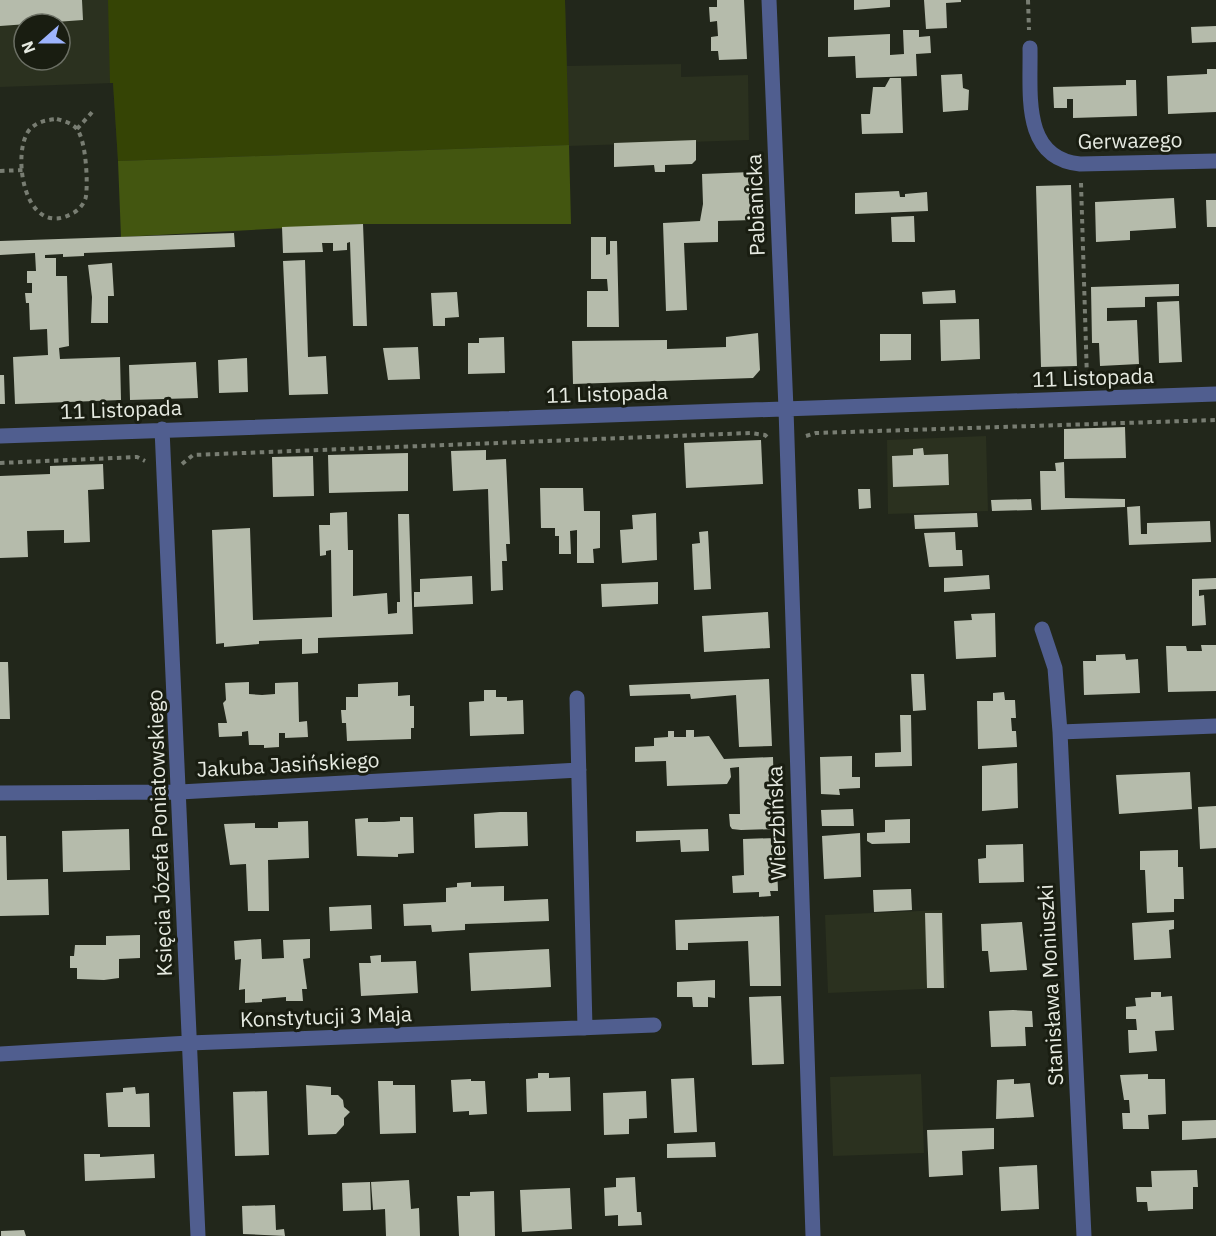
<svg xmlns="http://www.w3.org/2000/svg" width="1216" height="1236" viewBox="0 0 1216 1236" font-family="'IBM Plex Sans',sans-serif">
<style>
.built{fill:#2b311f;fill-rule:evenodd}
.green{fill:#354405}
.forest{fill:#435610}
.building{fill:#b5bbab}
.lines{fill:none;stroke-linecap:round;stroke-linejoin:round}
.path{stroke:#787d72;stroke-width:4;stroke-dasharray:4.5 4.5;stroke-linecap:butt}
.minor{stroke:#505e8f;stroke-width:15}
.labels{text-anchor:middle;stroke-width:6;stroke-linejoin:round;paint-order:stroke}
.street-label{font-size:21px;fill:#e6eae1;stroke:#191d11}
</style>
<rect width="100%" height="100%" fill="#22271b"/>
<path class="built" d="M0 0H565L567 66 681 64V77L748 75 749 140 118 161 113 83 0 87ZM24 24H60V60H24Z
M986 436 988 511 888 514 887 440Z
M943 910 947 988 828 993 825 915Z
M921 1074 924 1153 833 1156 830 1077Z"/>
<path class="green" d="M108 0H565L569 145 118 161 113 83H110Z"/>
<path class="forest" d="M569 145 571 224H363L121 237 118 161Z"/>
<path class="building" d="M0 0H82L83 20 0 26Z
M717 0H744L747 59 719 60 718 51H711V37L718 36 717 21 710 22 709 7H717Z
M854 0H890V7L854 10Z
M924 0H961V2L946 3 947 28 926 29Z
M1216 26V42L1192 43 1191 27Z
M903 30H919V37L930 36 931 53 916 54 917 76 856 78 855 56 828 57V37L890 34V55L904 54Z
M1207 69H1216V112L1168 114 1167 76 1207 74Z
M962 74 963 88 969 90 968 110 943 112 941 75Z
M890 78H901L903 133 862 134 861 114H870L873 87H885Z
M1126 80H1136L1137 116 1073 118V99H1067V108H1054L1053 87 1126 85Z
M696 140V160L692 164 665 165V172H655L654 165 614 167V143Z
M751 172 753 220 718 221V242L684 243 687 310 666 311 663 223 700 221 703 204 702 174Z
M1071 185 1077 366 1041 367 1036 186Z
M899 191 900 197H905V194L927 192 928 211 855 214V193Z
M1174 198 1176 228 1130 231V240L1096 242 1095 202Z
M1206 200H1216V227H1207Z
M914 216 915 242H892L891 217Z
M363 224 367 326H353L350 242 347 243V250L333 251V243H322L323 252 283 253 282 227Z
M234 233 235 247 84 253V256L63 257V254L45 255V258H56V276H67L69 346 59 348 60 359 120 357 121 400 15 404 13 357 48 355 47 329 30 330 29 303H26L25 293H32V283H27V271H36L35 253 0 255V241Z
M591 237H606V255L610 254V241H617L619 327H587V291H608L607 279H591Z
M305 260 308 357 326 356 328 394 289 395 283 261Z
M112 263 114 296H108V323H91L92 297 88 265Z
M1179 284V296L1145 297V307L1107 308V321L1137 320 1139 364 1100 366 1099 343H1092L1091 287Z
M955 290 956 303 923 304 922 292Z
M457 292 459 317 445 318V326H433L431 293Z
M1179 301 1182 362 1159 363 1157 302Z
M979 319 980 359 941 361 940 320Z
M758 333 760 370 753 378 573 384 572 341 667 340V349L726 347V337Z
M880 334H911V360L880 361Z
M504 337 505 373 468 374V343H479V338Z
M418 347 420 379 388 380 383 348Z
M247 358 248 392 219 393 218 360Z
M196 362 198 398 130 400 129 365Z
M0 375H4L5 404H0Z
M1125 427 1126 458 1064 459V429Z
M761 440 763 484 686 488 684 443Z
M923 448 924 455 948 454 949 485 893 487 892 456 913 455V449Z
M486 450V460L506 459 510 544H506L507 561H502L503 590 491 591 488 489 453 491 451 451Z
M408 453V491L329 493 328 455Z
M313 456 314 496 273 497 272 457Z
M1064 462 1065 498 1125 499V507L1041 510 1040 471H1056L1055 463Z
M103 464 104 489 88 490 90 542 64 543V530L27 531 28 557 0 558V476L50 474V466Z
M540 488H583L584 511H600V548L593 549 594 563H577V530L570 531 571 554H559V536H555V528H541Z
M858 489H870L871 508 859 509Z
M1031 499 1032 510 992 511 991 500Z
M1140 506 1141 534H1147V523L1210 521 1211 542 1129 545 1127 507Z
M347 512 348 550H353V596L387 593 388 614 397 613V602H400L398 514H409L413 634 318 638V653L302 654V639L259 641V644L224 647V643L216 644 212 530 250 528 253 620 332 617 331 550 326 551V555L320 556 319 525H330V513Z
M656 513 657 560 622 563 620 530 633 529 632 515Z
M977 513 978 527 915 529 914 515Z
M708 531 711 589 694 590 692 544 700 543 699 532Z
M955 532 956 550H962L963 566 929 567 924 533Z
M989 575 990 589 944 592V578Z
M472 576 473 604 414 607V592H420V579Z
M1216 578V589L1199 590V596L1204 595 1206 625 1192 626V579Z
M658 582V604L602 607 601 584Z
M768 612 770 648 704 652 702 616Z
M995 613 996 657 956 659 954 621 972 620 971 614Z
M1201 645H1216V691L1168 692 1166 646H1186L1187 651H1202Z
M1125 654 1126 660 1138 659 1140 693 1084 695 1083 661H1096V655Z
M0 662H8L10 719H0Z
M911 674H924L926 710 913 711Z
M769 679 772 746 739 747 736 695 691 699 690 694 630 696 629 685Z
M249 682V694L262 695 275 694V683L298 682 299 722 307 721 308 737 285 738V733H279V747L264 748V745H249L248 731 242 732V736L219 737 218 723H227L223 703 226 700 225 683Z
M398 682V696L410 695V706H414V728H411V739L347 741 346 723H342L341 710H346V697H358V684Z
M484 690H496V697H507V701L523 700 524 734 470 736 469 702 484 701Z
M1004 692 1005 700H1015L1016 718H1011L1012 731H1016L1017 747 978 749 977 701H993V693Z
M900 715H911L912 766 875 767V753L901 752Z
M686 730H694V737L709 736 724 759 773 757 775 829 741 830 732 829 730 826 729 814H740L739 767 730 768 731 777 727 784 667 786 666 761 635 762V747L654 746V738L668 737V731H674V737H686Z
M852 756V777H860V788L839 789 840 795 821 794 820 757Z
M1017 763 1018 808 982 811V766Z
M1190 772 1192 809 1119 814 1116 775Z
M1216 806V848L1200 849 1198 807Z
M853 809 854 826H822L821 810Z
M500 812H527L528 846 475 848 474 814Z
M400 817H413L414 853 398 854V857L357 856 355 819 368 818V822H384L400 821Z
M910 819V843L872 844 867 841V833L885 832V820Z
M308 821 309 858 268 860 269 911H248L246 864 230 865 224 824 255 823V828H278V822Z
M129 829 130 870 63 872 62 831Z
M708 829 709 851 681 852 680 840 636 842V831Z
M860 833 861 877 824 879 822 836Z
M0 836H6L7 880 48 879 49 915 0 916Z
M776 838 778 891H770L771 896 759 897V892L733 893 732 876 744 875 743 839Z
M1023 844 1024 882 979 883 978 859 986 858V845Z
M1178 850V867H1183L1184 899H1174V912L1147 913 1145 870H1140V851Z
M471 882V887L504 886V901L548 899 549 921 465 924V930L447 931 432 932 431 925 404 926 403 904 446 902V888L457 887V883Z
M911 889 912 910 874 912 873 890Z
M371 905 372 929 330 931 329 907Z
M925 913H942L944 988H927Z
M779 916 781 986H750L748 941 688 943V950H676L675 920Z
M1174 920V929L1169 930 1171 958 1134 960 1132 923Z
M1022 922 1027 970 990 972 988 951H982L981 924Z
M140 935V958L119 959V978L104 980 77 979V968H70V956H74L75 945H106V936Z
M261 939 262 959 284 958 283 940 310 939V958L303 959 307 989H302L303 1001H286V997L262 999V1002L245 1003V989L239 990 241 959 235 960 234 941Z
M549 949 551 987 471 991 469 953Z
M381 955V962L416 961 418 993 361 996 359 963H371L370 956Z
M715 980V998L708 997V1007H693L692 997H677V982Z
M1151 992H1161V997L1172 996 1174 1030 1155 1031 1157 1051 1129 1053 1128 1030H1137L1136 1019H1126V1007L1136 1006 1135 998 1151 997Z
M781 996 784 1064 752 1065 749 997Z
M1013 1010 1032 1011 1033 1027H1025L1026 1046 991 1047 989 1011Z
M538 1073H549V1078L570 1077 571 1111 527 1112 526 1079 538 1078Z
M1148 1074V1079H1165L1166 1114 1148 1115 1149 1129H1123L1122 1113H1130L1129 1100H1124L1120 1075Z
M694 1078 697 1132 674 1133 671 1079Z
M471 1079V1081H485L487 1114 469 1115V1111L453 1112 451 1080Z
M1014 1079V1084L1030 1083 1034 1117 996 1119 997 1080Z
M378 1081H393V1085H415L416 1133 380 1134Z
M306 1085 331 1087V1095H338L343 1100 344 1107 350 1112 344 1118V1125L336 1134 308 1135Z
M135 1087 136 1094 149 1093 150 1127H108L106 1093 123 1092V1088Z
M267 1091 269 1155 235 1156 233 1092Z
M646 1091 647 1118 629 1119V1134L604 1135 603 1093Z
M1216 1120V1138L1182 1140V1121Z
M994 1128V1149L962 1151 963 1175 929 1177 927 1130Z
M715 1142 716 1157 667 1158V1144Z
M84 1154H100V1157L154 1154 155 1178 85 1181Z
M1037 1165 1039 1209 1001 1211 999 1167Z
M1197 1170 1198 1187H1193V1209L1148 1211 1147 1202H1137L1136 1187H1152L1151 1171Z
M635 1177 637 1212H641L642 1225 618 1226V1215L605 1216 604 1188 616 1187V1178Z
M409 1180 411 1209 419 1208 420 1236H386L385 1209 373 1210 371 1182Z
M370 1182 371 1210 343 1211 342 1183Z
M570 1188 572 1229 522 1232 520 1190Z
M494 1191 495 1236H459L457 1196H470V1192Z
M275 1205 276 1230 284 1229 285 1236 243 1234 242 1206Z
M24 1230 26 1236H1V1231Z"/>
<g class="lines">
<path class="path" d="M1028 0 1029 30
M57 119C64 121 72 123 77 129 86 141 88 181 86 196 85 203 79 210 73 213 23 242 10 148 31 128 39 121 47 120 57 119Z
M77 129 94 110
M0 171 23 170
M1081 183 1087 379
M806 436 816 433 1216 420
M0 463 137 457 145 461
M182 464 193 455 750 433 765 435 769 439"/>
<path class="minor" d="M769 0 786 409 813 1236
M1030 48C1031 93 1021 158 1080 164L1216 161
M162 429 198 1236
M0 436 1216 394
M1042 629 1055 668 1060 732
M577 698 585 1028
M0 793 180 792 579 770
M0 1054 189 1043 654 1025
M1084 1236 1060 732 1216 726"/>
</g>
<g class="labels">
<g class="street-label">
<text transform="translate(1130 141) rotate(-1)" y="7">Gerwazego</text>
<text transform="translate(756 205) rotate(-92)" y="7">Pabianicka</text>
<text transform="translate(1093 378) rotate(-2)" y="7">11 Listopada</text>
<text transform="translate(607 394) rotate(-2)" y="7">11 Listopada</text>
<text transform="translate(121 410) rotate(-2)" y="7">11 Listopada</text>
<text transform="translate(288 765) rotate(-3)" y="7">Jakuba Jasińskiego</text>
<text transform="translate(777 823) rotate(-92)" y="7">Wierzbińska</text>
<text transform="translate(160 833) rotate(-92)" y="7">Księcia Józefa Poniatowskiego</text>
<text transform="translate(1051 985) rotate(-93)" y="7">Stanisława Moniuszki</text>
<text transform="translate(326 1017) rotate(-2)" y="7">Konstytucji 3 Maja</text>
</g>
</g>
<g transform="translate(42 42) rotate(249)"><circle r="28" fill="#191d11" stroke="#6b6f64" stroke-width="1.5"/>
<path d="M0-4.5L10 22L0 15L-10 22Z" fill="#9db4fd"/>
<text y="-9" font-size="16" font-weight="bold" text-anchor="middle" fill="#e6eae1">N</text>
</g>
</svg>
